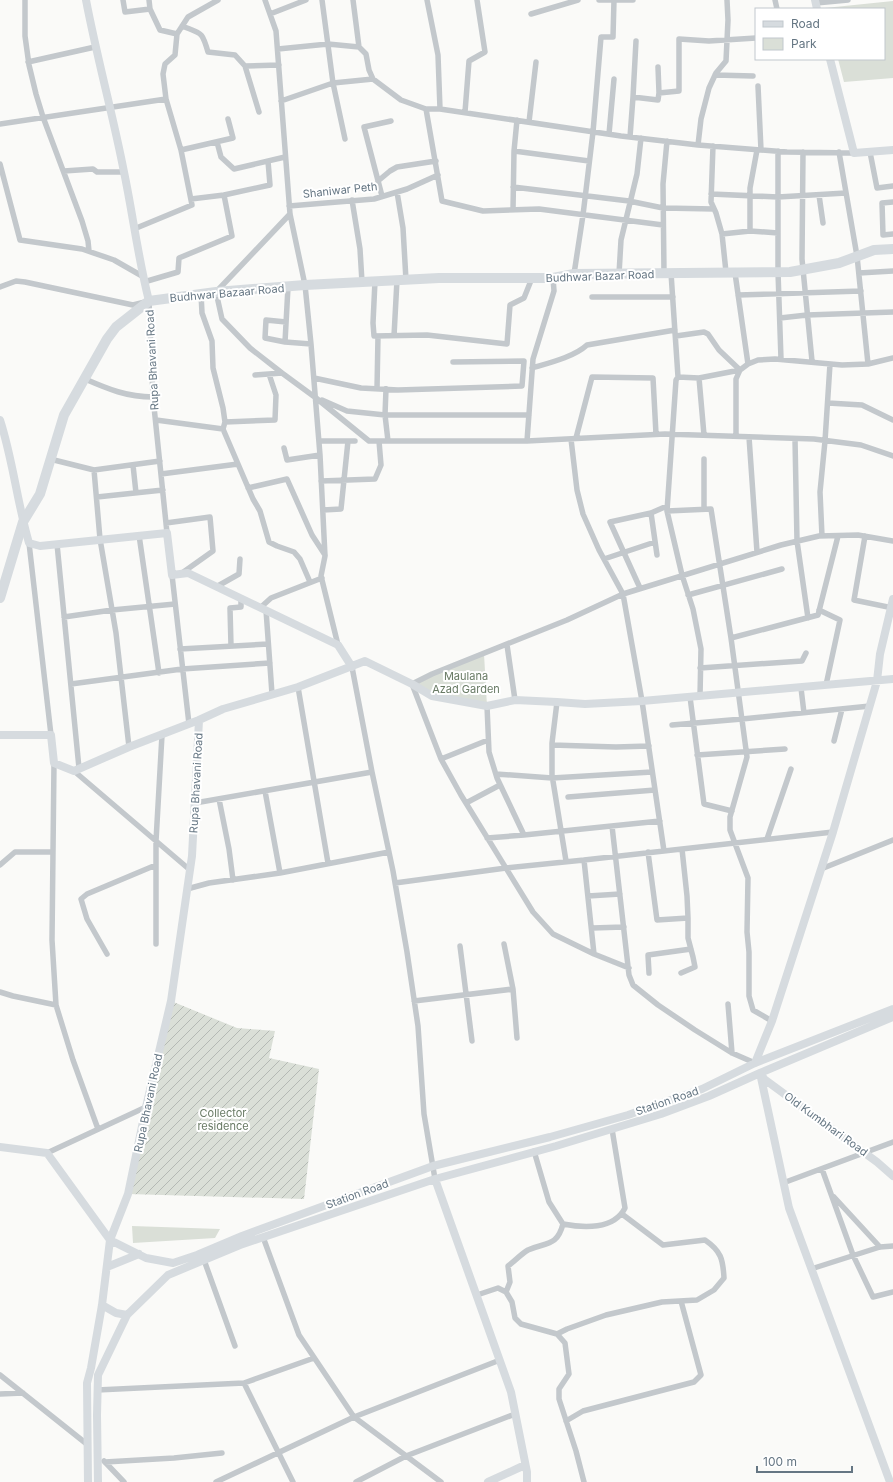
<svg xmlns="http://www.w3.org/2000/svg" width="893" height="1482" viewBox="0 0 893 1482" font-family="Inter,sans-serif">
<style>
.park{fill:#dadfd7}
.garden{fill:url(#garden-furrows)}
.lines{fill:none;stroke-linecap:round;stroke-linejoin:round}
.street{stroke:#c3c8cc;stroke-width:5.5}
.secondary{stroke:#d6dbdf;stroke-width:8}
.highway{stroke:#d6dbdf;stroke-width:10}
.labels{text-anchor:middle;stroke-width:4;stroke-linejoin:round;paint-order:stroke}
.street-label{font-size:11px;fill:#657683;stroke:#fff}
.park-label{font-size:11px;fill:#687a64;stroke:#fff}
</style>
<defs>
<pattern id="garden-furrows" width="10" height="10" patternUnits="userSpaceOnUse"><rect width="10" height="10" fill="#dadfd7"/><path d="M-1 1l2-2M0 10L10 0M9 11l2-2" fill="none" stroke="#b4b9b4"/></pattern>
</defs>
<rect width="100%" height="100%" fill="#fafaf8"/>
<path class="park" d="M893 1V78L844 82 838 59H884V9H826L825 8Z
M484 654 487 706 432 696 412 684Z
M132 1226 220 1229 215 1238 133 1243Z"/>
<path class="garden" d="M171 1001 237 1028 275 1031 269 1058 319 1069 304 1199 128 1194Z"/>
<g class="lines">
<path class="street" d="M25 0V36L29 65 36 94 43 117 82 221 88 241 89 251
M123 0 125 12 150 9
M149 0 150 9 160 30 177 34
M218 0 188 17 177 34 175 55 165 64 163 74 166 99 181 150 233 138 228 119
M265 0 276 31 290 214 305 285 311 344 320 455 325 556 321 576 338 645
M322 0 333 83 345 139
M353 0 359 47 366 54 369 70 373 79 401 100 426 109H440
M427 0 438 55 440 109 621 136 698 145 787 152 854 153
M599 0H633
M775 0 777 9
M816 3 848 0
M270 14 306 0
M531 14 578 0
M182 26C202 34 202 31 208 52L235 55 245 66 279 65
M636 41 633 97 658 100 659 93
M278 49 328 44 359 47
M28 62 95 47
M245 66 259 112
M658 67 659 93 679 91V39L709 41 756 38
M715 75 753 76
M758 86 761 150
M281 101 333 83 373 79
M426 109 442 201 483 211 539 209 663 225
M465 112 469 61 485 52 477 0
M529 122 536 62
M0 124 166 99
M609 134 614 79
M630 137 633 97
M217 142 221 157 234 169 285 157
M698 145 701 119 709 88 716 73 726 61 728 20 727 0
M713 146 711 202 716 213 722 234 726 272
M514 151 517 120
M778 151V272L781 359
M803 152 802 259 812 361
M839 152 857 256 868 364
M870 152 877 188 893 186
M0 164 20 240 82 249 114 260 142 276
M64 171 93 169 97 172H124
M378 181 390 171 397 167 436 161
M513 187 629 201 663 208 714 209
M397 192 403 228 406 280
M711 194 778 197 846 193
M819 195 823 223
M382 196 364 127 391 121
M191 199 224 195
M352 200 360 249 362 282
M893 202 882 203 883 235 893 234
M289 206 374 199 407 189 438 175
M513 210 514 151 589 161
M290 214 216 292 222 319 250 348 282 373 316 398 369 441H527L665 434 814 439 861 445 893 456
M134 229 192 205 181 150
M750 231V188L757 150
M722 234 750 231 778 233
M664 273 663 184 667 141
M671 273 678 377 676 380 667 511 711 509 731 638 747 757 730 817V830L748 878 747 932 749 952V996L753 1010 772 1021
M735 273 748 364
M859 273 893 271
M574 274 583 215 593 132 601 37H613L614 0
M619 274 621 240 637 174 641 138
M375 281 373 323 374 336 427 335 507 344 510 305 524 298 532 278
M144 282 178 272 179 258 232 236 224 195 270 185 268 161
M0 287 16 281 25 282 133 305 149 301 153 397 167 533
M201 294 202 313 212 341 213 368 223 408 225 422 223 429 253 499 260 511 269 542 277 546 294 552 300 559 310 582
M738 295 861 291
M592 297H673
M780 318 807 315 893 312
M286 322 266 320 265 338 285 342 288 287
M394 336 397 280
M676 336 704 332 708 334 719 350 740 370 699 378
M285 342 311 344
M532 368C549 363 574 357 587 345L675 330
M255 375 282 373
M678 377 699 378 704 435
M314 378 361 388 398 390 522 386 524 361 453 362
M85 379C108 389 127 397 153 397
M377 389 378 336
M386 389 385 415 388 441
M322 400 347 411 385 415H529
M828 403 862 405 893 420
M156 420 223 429
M225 422 275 420 276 395 269 374
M736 436V379L740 370 748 364 758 360 775 359 842 365 868 364 893 358
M749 437 757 552
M576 438 592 377 653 378 656 434
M571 439 577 490 583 514 599 550 623 594 642 701 664 851
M795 439 797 541 808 618
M319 441H355
M527 441 533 359 554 291 553 278
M284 448 287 460 320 455
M50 459 94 470 160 461
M704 459V509
M133 465 136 493
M94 470 100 539 116 633 129 747
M161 474 238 464
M321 481 375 479 381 465 379 441
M248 488 287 479 312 535 325 555
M97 497 163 490
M323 510 341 509 348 441
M667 511 682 575 693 609 701 649 700 696
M651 513 657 555
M166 523 210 517 213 551 182 573
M139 535 159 673
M822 536 820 492 825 441 830 364
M865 536 854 600 893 608
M29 543 51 735
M57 544 79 768
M604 559 655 542
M172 575 189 724
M216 587 239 574 240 559
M640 588 610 522 651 513 667 506
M688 595 782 569
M260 608 271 598 322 578
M266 610 272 694
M819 610 840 620 826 685
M64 617 112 610 175 604
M731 638 818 615 838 536
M507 645 515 700
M231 646 230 608 241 607V598
M180 649 268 644
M352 667 372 772 393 871 407 952 418 1026 424 1114 435 1179
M700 668 802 661 806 653
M71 684 182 669 270 663
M298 687 328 863
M801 688 804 713
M690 697 704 804 732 811
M557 702 552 743V775L566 861
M487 706 489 752 497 778 524 835 487 838
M672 725 742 719 870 706
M834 741 842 709
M552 745 616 747 649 746
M697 755 785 749
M441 759 488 740
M54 763 52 940 56 1005 73 1060 98 1129
M74 771 190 870
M496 774 552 778 652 772
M265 791 280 873
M568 797 655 790
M219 799 229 849 233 880
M195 803 372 772
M466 803 500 785
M612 826 629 975 633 985 658 1005 695 1030 732 1053 755 1063
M524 835 660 821
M767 839 791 769
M648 852 657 920 688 918 687 896 682 849
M584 860 594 954
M0 865 15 852H53
M821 869 893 840
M395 883 506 868 584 860 833 832
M187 889 209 883 280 873 389 852
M588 896 620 894
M592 928 624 927
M156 944V841L162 735
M504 944 513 989 517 1038
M460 946 472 1041
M107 954 87 919 81 899 87 894 156 865
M629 968 594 954 553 934 533 912 461 795 441 759 412 684 432 674 567 620 623 594 781 545 819 536 858 535 893 541
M649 973 648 955 691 949
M681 973 695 967 693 957 688 938V918
M0 992 13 996 56 1005
M414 1001 513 989
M728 1004 732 1053
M534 1151 549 1202 563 1224C583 1228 614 1230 625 1208L612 1129
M47 1153 146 1107
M822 1169 853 1255 873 1297 893 1292
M783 1183 893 1142
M834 1197 880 1247
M263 1237 299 1335 354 1417 441 1482
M204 1260 235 1346
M811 1269 880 1247 893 1246
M506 1292 510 1282 508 1266C515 1261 521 1254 528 1250 546 1242 557 1247 563 1224
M477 1295 498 1288 506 1292 512 1302 515 1318 521 1324 557 1334 565 1343 569 1374 559 1389V1399L576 1451 584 1482
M557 1334 567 1329 606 1315 662 1302 697 1300 714 1290 724 1278C723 1259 721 1251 705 1240L663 1245 622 1214
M0 1375 88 1445
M244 1383 293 1482
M97 1390 244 1383 314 1358
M0 1394 23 1393
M566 1421 583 1411 694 1382 701 1375 681 1301
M104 1461 124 1482
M105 1462 174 1458 222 1453
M216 1482 354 1417 500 1360
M356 1482 406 1456 515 1414"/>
<path class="secondary" d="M86 0C97 58 113 115 124 172 133 215 138 258 149 301
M815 0 817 9
M830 59 854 153 893 150
M0 420C13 460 17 502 29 543L40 546 167 533 172 575 188 573 338 645 352 667
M0 735H51L54 763 74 771 129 747 199 720 223 709 298 687 365 661 412 684 432 696 487 706 515 700 557 702 585 704 642 701 893 679
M755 1063 772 1021 833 832 877 681 880 654 893 599
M760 1073 789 1208 890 1482
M762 1075 764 1079 877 1162 893 1176
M0 1147 47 1153 110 1240 146 1258 173 1263 197 1255 242 1236 433 1166 550 1137 628 1115 702 1089 755 1063 893 1009
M435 1179 511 1392 527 1472V1482
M107 1267 139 1254
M102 1305 116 1313 127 1315
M88 1482 87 1383 91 1368 102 1305 110 1240 128 1194 146 1107 171 1001 192 856 199 720
M98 1482 97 1415 98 1375 127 1315 168 1275 240 1245 435 1179 556 1146 661 1114 709 1096 760 1073 893 1017
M488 1482 525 1465"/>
<path class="highway" d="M0 598 23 522 40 494 64 415 107 339 116 327 149 301 216 292 305 285 439 278H553L574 274 790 272 839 263 874 250 893 249"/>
</g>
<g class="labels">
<g class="street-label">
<text transform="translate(340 190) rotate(-6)" y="4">Shaniwar Peth</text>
<text transform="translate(600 276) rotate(-2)" y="4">Budhwar Bazar Road</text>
<text transform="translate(227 293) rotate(-5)" y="4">Budhwar Bazaar Road</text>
<text transform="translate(152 360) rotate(-93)" y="4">Rupa Bhavani Road</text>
<text transform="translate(196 783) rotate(-87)" y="4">Rupa Bhavani Road</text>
<text transform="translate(667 1101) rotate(-19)" y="4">Station Road</text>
<text transform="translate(148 1103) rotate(-78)" y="4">Rupa Bhavani Road</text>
<text transform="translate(826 1124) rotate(36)" y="4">Old Kumbhari Road</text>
<text transform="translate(357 1194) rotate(-20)" y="4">Station Road</text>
</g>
<g class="park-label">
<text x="466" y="680">Maulana<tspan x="466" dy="13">Azad Garden</tspan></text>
<text x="223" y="1117">Collector<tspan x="223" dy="13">residence</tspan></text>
</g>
</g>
<rect x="755" y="8" width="130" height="52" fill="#ffffff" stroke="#c1c8cd"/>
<rect x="763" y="21" width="20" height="6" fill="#d6dbdf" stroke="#c1c8cd"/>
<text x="791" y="28" font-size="12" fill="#657683">Road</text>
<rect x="763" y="38" width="20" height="12" fill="#dadfd7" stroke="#c1c8cd"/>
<text x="791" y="48" font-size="12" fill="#657683">Park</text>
<path d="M757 1466v6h95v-6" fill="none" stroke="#657683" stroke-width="2"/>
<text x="763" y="1466" font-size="12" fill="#657683" stroke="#ffffff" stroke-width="3" paint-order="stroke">100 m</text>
</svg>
